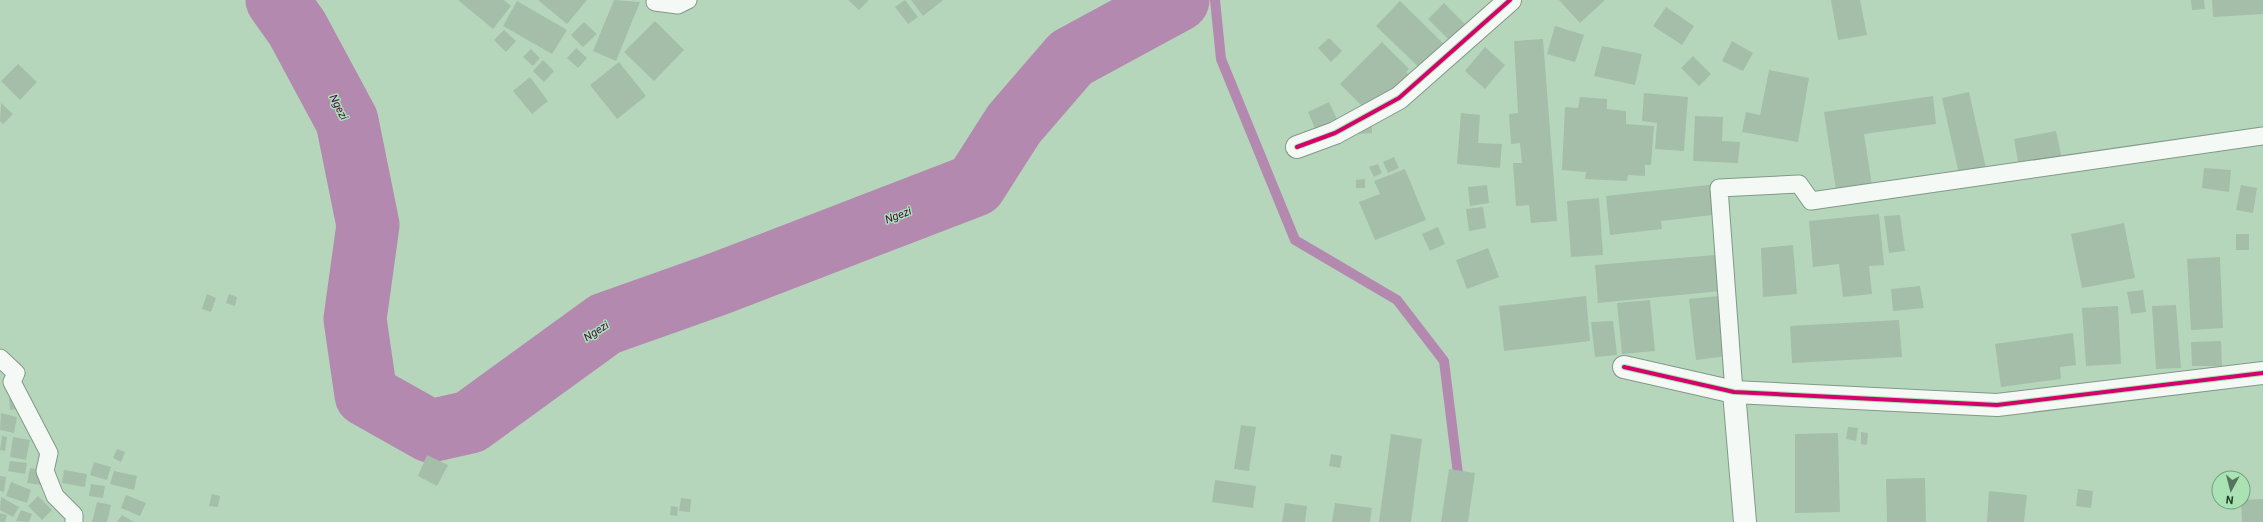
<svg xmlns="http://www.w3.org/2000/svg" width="2263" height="522" viewBox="0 0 2263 522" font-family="Roboto,sans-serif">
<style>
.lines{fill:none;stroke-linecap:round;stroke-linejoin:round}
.stream{stroke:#b389b0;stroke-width:10}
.river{stroke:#b389b0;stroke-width:63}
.building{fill:#a4bea9}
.service-casing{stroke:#819986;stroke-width:19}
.minor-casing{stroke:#819986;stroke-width:24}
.service{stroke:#f4f9f5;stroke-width:17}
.minor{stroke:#f4f9f5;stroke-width:22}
.cycleway-casing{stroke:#a9e3b4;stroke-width:6}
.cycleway{stroke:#d6006c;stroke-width:4}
.labels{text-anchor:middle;stroke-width:3;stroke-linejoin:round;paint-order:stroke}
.water-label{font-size:11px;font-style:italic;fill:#4c0549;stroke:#a9e3b4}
</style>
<rect width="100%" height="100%" fill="#b6d6bc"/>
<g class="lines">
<path class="stream" d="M1215 0 1221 59 1295 240 1397 300 1444 361 1459 482"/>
<path class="river" d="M277 0 297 28 347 121 368 225 355 319 366 395 430 431 470 422 605 324 715 285 975 185 1014 124 1071 58 1178 0"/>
</g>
<path class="building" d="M458 0H504L511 6 493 29Z
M538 0H587L567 24Z
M614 0 640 2 616 61 593 51Z
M848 0H869L859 10Z
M905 0 918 17 908 24 895 7Z
M911 0H943L923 16Z
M1559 0H1605L1580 23Z
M1831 0H1860L1867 35 1838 40Z
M2191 0H2204L2205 9 2192 10Z
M2212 0H2263V14L2213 17Z
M517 1 567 30 552 54 503 26Z
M1400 1 1453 53 1429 77 1376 26Z
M1444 3 1473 32 1457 48 1428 19Z
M1666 7 1694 26 1682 45 1653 26Z
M655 21 684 50 654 81 624 52Z
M584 22 597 34 583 47 571 35Z
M1555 26 1584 35 1575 62 1547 54Z
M504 30 516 41 506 52 494 40Z
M1329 38 1342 51 1331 62 1318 48Z
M1543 39 1557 221 1531 223 1529 205 1516 206 1513 163H1522L1520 143 1511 144 1509 114 1518 113 1514 41Z
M1732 41 1753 53 1743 71 1722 61Z
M1382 42 1409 69 1406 72 1418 84 1369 113 1340 84Z
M1602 46 1642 54 1635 85 1594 76Z
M1485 47 1505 65 1485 89 1465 71Z
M576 48 587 58 578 68 567 58Z
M531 49 540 58 533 66 523 57Z
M1693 56 1711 74 1699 86 1681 68Z
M543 60 554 71 544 82 533 71Z
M619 62 646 96 617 119 590 85Z
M18 64 37 82 20 100 1 81Z
M1769 70 1809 78 1798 142 1742 132 1746 112 1760 115Z
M530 77 548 101 532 114 513 91Z
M1969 92 1986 168 1959 174 1942 98Z
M1644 93 1688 97 1684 151 1655 149 1657 123 1642 121Z
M1933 96 1936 124 1864 134 1874 198 1838 203 1824 112Z
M1580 97 1607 99V109L1626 111V124L1654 126 1651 165H1645V176L1628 175 1627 181 1585 179 1586 172 1562 170 1565 107 1578 108Z
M1329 102 1342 130 1320 140 1308 112Z
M1 103 13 114 3 124 0 121Z
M1461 113 1480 115 1478 143 1502 144 1500 168 1457 164Z
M1357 114H1372V133L1358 134Z
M1695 116 1723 117 1722 141 1740 142 1738 163 1693 161Z
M2056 131 2062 159 2019 167 2014 139Z
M1394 157 1399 168 1388 173 1383 162Z
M1378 164 1382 173 1374 177 1369 167Z
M2204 168 2231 170 2229 192 2202 188Z
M1405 169 1426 220 1375 240 1359 202 1380 194 1374 181Z
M1365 179V188H1356V180Z
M1717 184 1721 214 1661 221 1662 229 1610 235 1606 196Z
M1487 185 1489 203 1470 206 1468 187Z
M2241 185 2257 188 2253 213 2236 210Z
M1599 198 1603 255 1571 257 1567 201Z
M1483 207 1486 228 1469 231 1466 209Z
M1879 214 1884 265 1869 266 1872 294 1843 297 1839 264 1813 267 1809 221Z
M1900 215 1905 251 1889 253 1884 216Z
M2124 223 2135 278 2082 288 2071 234Z
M1438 227 1445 244 1430 251 1422 234Z
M2236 234H2249V250H2236Z
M1793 245 1797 294 1763 297 1761 248Z
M1488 248 1499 277 1467 289 1456 260Z
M1727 254 1731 290 1598 303 1595 265Z
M2220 257 2223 328 2191 330 2187 259Z
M1920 286 1924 308 1893 311 1891 289Z
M2143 290 2146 312 2131 314 2127 292Z
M207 294 216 298 211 312 202 309Z
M229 294 237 297 235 306 226 303Z
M1729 295 1735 355 1696 360 1689 299Z
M1586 296 1590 341 1504 351 1499 306Z
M1650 300 1655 351 1622 354 1617 303Z
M2176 305 2181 368 2156 369 2152 306Z
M2118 306 2121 364 2086 366 2082 308Z
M1899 320 1902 357 1792 363 1790 326Z
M1613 321 1617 355 1595 357 1591 322Z
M2073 333 2076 365 2060 367 2061 379 2001 387 1995 344Z
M2221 341 2222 366H2192L2191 342Z
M25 397 26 408 10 410 9 398Z
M1 413 17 417 14 433 0 430Z
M1241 425 1256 427 1249 471 1234 469Z
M1848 427 1858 428 1856 441 1846 439Z
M1861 432 1868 433 1867 445 1861 444Z
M1838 433 1840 512 1795 513V434Z
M1391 434 1422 439 1411 522H1379Z
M2 436 7 437 5 451 0 450Z
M13 437 30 440 26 460 10 457Z
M117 449 125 452 121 462 113 458Z
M1331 454 1342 456 1340 468 1329 466Z
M427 455 448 465 437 486 418 476Z
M10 461 27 463 25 474 8 471Z
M94 462 111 467 107 480 90 475Z
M30 468 45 470 43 485 27 483Z
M1449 469 1475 473 1468 522H1441Z
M64 470 87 474 85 487 62 483Z
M114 471 137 476 134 490 110 484Z
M0 476 6 477 4 492 0 491Z
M1925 478 1926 522H1887L1886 479Z
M1215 480 1256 486 1253 508 1212 502Z
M11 482 31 490 27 503 6 496Z
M91 484 105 486 103 498 89 496Z
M2078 489 2093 491 2091 508 2076 506Z
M1989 491 2027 495 2024 522H1987Z
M212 494 220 496 218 507 209 506Z
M126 495 146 503 140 516 121 508Z
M38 496 52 510 42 520 28 506Z
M1 497 19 507 13 517 0 510Z
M681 498 691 499 690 512 679 511Z
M2263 499V522H2242L2241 502 2243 500Z
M97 502 111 505 107 522H92Z
M1285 503 1307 506 1305 522H1282Z
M1335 503 1372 508 1370 522H1332Z
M671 506 678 507 677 516 670 515Z
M21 510 32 514 29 522 16 521Z
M0 513 7 515 5 522H0Z
M122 515 134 522H117Z"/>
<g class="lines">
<defs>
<path id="service" d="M655 2 678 5 688 0
M0 358 16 373 12 382 49 453 45 471 55 496 74 515V522
M1734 392 1719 188 1799 184 1811 201 2263 136"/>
<path id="minor" d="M1297 147 1335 133 1399 98 1510 0
M1624 367 1734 392 1997 405 2263 373
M1734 392 1745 522"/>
</defs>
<use href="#service" class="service-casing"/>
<use href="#minor" class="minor-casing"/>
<use href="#service" class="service"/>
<use href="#minor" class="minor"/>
<defs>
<path id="cycleway" d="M1297 147 1335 133 1399 98 1510 0
M1624 367 1734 392 1997 405 2263 373"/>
</defs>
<use href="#cycleway" class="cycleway-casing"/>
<use href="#cycleway" class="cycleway"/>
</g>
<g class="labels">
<g class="water-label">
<text transform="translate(339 107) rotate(63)" y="4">Ngezi</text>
<text transform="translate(898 215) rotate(-21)" y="4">Ngezi</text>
<text transform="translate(596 331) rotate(-33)" y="4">Ngezi</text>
</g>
</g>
<g transform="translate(2231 490) rotate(187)"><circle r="19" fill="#a9e3b4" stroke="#74a17d"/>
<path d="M0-3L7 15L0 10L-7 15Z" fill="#58735d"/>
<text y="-6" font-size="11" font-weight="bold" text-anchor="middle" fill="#253d2a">N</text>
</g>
</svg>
